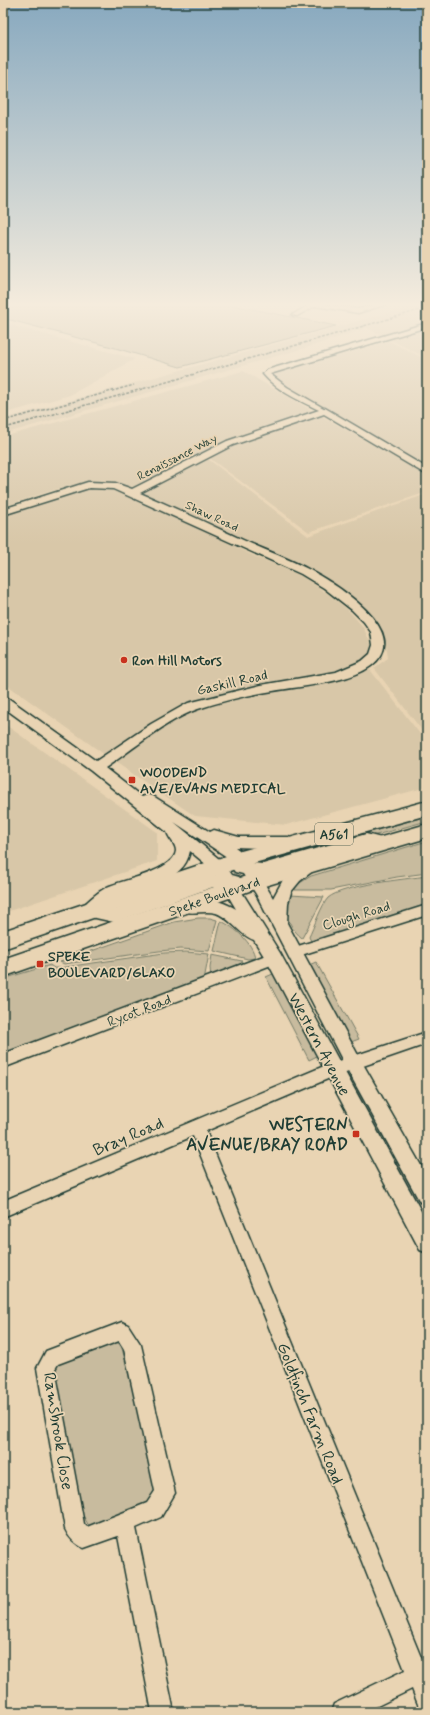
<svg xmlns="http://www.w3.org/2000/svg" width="430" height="1715" viewBox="0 0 430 1715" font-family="Mynerve,sans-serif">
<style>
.built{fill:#d8c7a8}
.green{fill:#c8bb9e;stroke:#747c69}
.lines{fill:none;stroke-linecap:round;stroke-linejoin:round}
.minor-casing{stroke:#1f3d34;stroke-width:3}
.tertiary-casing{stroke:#1f3d34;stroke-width:3}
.trunk-casing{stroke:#1f3d34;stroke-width:3}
.minor{fill:#e9d4b3;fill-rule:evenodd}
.tertiary{fill:#e9d4b3;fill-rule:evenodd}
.trunk{fill:#e9d4b3;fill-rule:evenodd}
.rail-far1{stroke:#1f3d34;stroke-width:1.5;stroke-dasharray:3 1.5;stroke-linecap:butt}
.rail{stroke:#1f3d34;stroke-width:2;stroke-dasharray:4 2;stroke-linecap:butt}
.poi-dot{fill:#c8321e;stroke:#e9d4b3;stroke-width:1.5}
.labels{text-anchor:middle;stroke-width:3.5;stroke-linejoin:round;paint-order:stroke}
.far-street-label{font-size:12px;fill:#1f3d34;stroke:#e9d4b3}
.shield{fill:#e9d4b3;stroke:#5c6a5a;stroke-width:1}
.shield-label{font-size:13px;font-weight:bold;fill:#1f3d34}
.poi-label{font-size:14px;font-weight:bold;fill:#1f3d34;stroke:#e9d4b3;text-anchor:start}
.street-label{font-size:14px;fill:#1f3d34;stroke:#e9d4b3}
.near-street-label{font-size:17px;fill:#1f3d34;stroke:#e9d4b3}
.near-poi-label{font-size:17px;font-weight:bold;fill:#1f3d34;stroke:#e9d4b3;text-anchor:end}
</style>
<rect width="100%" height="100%" fill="#e9d4b3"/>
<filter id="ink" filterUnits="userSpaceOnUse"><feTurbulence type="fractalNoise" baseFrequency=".025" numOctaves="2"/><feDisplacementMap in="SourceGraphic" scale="8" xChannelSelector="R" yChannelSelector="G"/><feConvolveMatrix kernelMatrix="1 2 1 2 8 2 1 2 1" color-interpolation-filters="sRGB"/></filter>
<g filter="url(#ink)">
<path class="built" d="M421 304H427V358L367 328 312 346 3 434V419Z
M3 323 135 359 70 395 3 414Z
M389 341 427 360V469L273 376 277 373Z
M243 371 427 476V492L309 532 204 454 135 487 88 481 47 492 3 507V437Z
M208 459 308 536 427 494V737L374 668 388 658 386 643 374 624 355 603 230 535 140 492Z
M85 483 129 488 216 537 254 556 298 574 331 596 349 611 363 627 372 646 371 656 364 662 427 743V787L286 825 195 816 108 757 3 682V515Z
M3 723 157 832V861L3 913Z"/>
<path class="green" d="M3 304H227L336 326 180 367 112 347 3 318Z
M427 816V821L267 865 264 862Z
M427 841V873L397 877 331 890H295V886L311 876Z
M427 876V908L312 943 309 937C313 929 322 904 328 898 343 885 406 879 427 876Z
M290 895 324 897 302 938C294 932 285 918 286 907 286 903 289 898 290 895Z
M198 918H210L217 920 209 951 181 949 159 951 64 964 60 962 174 922Z
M221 921C234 927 253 943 255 958L248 959 214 951Z
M186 952 209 954 204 980 3 1056V979L50 965 54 968H58L164 953Z
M212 955 242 961 245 965 211 978 210 968Z
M316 962 359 1039 351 1042 309 965Z
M275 973 317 1056 309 1060 266 977Z
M386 1132 427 1207V1222L380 1135Z
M112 1341 121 1344 155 1481 154 1495 145 1505 89 1526 81 1512 53 1374 57 1362Z"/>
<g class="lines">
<defs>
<path id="minor" d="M311 304H323L358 309 379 304H387L358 313 315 306 297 316 292 315Z
M427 323V327L270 374 287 387 327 410V412H323C303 402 278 392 263 374L267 370Z
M427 905V915L295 957 290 956 288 952 290 948 295 947Z
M274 952 279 954 281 958 279 962 3 1068V1054Z
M427 1032V1044L337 1075 206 1131 427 1672V1710L419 1707 412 1689 365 1712H331L334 1704 405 1670 193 1136 3 1217V1201L329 1064Z
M122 1322 128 1325 141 1345 175 1493 161 1517 136 1528 174 1712H152L118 1536 84 1548C75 1544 69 1538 65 1529L37 1368 46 1351ZM119 1341 124 1349 155 1491 147 1503 87 1527 84 1524 55 1369 58 1364Z"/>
<path id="tertiary" d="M325 408 427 468V475L324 414 233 445 140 493C175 508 209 524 243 540 265 550 287 558 308 569 334 583 416 633 371 666 348 683 301 686 273 691 248 695 222 701 198 709 166 720 134 749 105 768L142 797 148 795 153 796 210 832 214 830 239 837H288L293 839 295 843 293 847 288 849 235 847 246 855 252 863 263 864 366 834 389 840 391 844 389 848 384 850 366 846 313 861 317 866 314 870 300 881 291 892 288 903 287 923 359 1057 427 1176V1205L420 1202 347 1069 256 894 243 874 235 872 232 868 236 863 174 822 224 863 232 875 239 877 242 881 238 886 280 953 427 1222V1253L420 1250 268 963 254 940C239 935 231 918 216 913 204 910 193 915 181 911L179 907 181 903C200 896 220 899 236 909L223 887H213L114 922 82 915 80 911C84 903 98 892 107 887 122 880 174 871 176 851 176 844 169 839 167 832L91 771 3 707V697L8 698 96 761 151 724 188 703 261 685 336 672 362 661 370 654 373 645 371 632 364 622 352 610 324 588 301 574 113 489 89 488 3 515V509L88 482 115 483 132 489 227 441ZM190 851 214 871 216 875 207 877 114 910 103 908C108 903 112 899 118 896 142 884 184 884 190 851ZM299 865 284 878 273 898 260 876Z"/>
<path id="trunk" d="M427 801V815L244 866 3 949V931L241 851Z
M427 824V838L258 888 3 977V959L255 873Z"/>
</defs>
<use href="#minor" class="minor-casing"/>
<use href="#tertiary" class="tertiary-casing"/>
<use href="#trunk" class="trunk-casing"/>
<use href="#minor" class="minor"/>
<use href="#tertiary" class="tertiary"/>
<use href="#trunk" class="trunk"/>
<path class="rail-far1" d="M3 421 134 385
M5 428 427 308"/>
<path class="rail" d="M3 428 8 427"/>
</g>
</g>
<linearGradient id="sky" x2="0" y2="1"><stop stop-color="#88a9bf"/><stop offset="0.56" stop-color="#f5ecdd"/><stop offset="1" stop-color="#f5ecdd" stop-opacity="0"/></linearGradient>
<rect width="430" height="544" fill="url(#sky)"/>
<g class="poi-dot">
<circle cx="124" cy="660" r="4"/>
<rect x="128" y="776" width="8" height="8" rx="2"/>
<rect x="36" y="960" width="8" height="8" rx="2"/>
<rect x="352" y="1130" width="8" height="8" rx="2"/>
</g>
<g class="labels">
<g class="far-street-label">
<text transform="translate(177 457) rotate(-27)" y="4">Renaissance Way</text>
<text transform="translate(212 516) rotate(25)" y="4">Shaw Road</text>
</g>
<rect class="shield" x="315" y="823" width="38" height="22" rx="3"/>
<g class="shield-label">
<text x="334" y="839">A561</text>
</g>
<g class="poi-label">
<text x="132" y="665">Ron Hill Motors</text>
<text x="140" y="777">WOODEND<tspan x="140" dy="16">AVE/EVANS MEDICAL</tspan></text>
<text x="48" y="961">SPEKE<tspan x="48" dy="16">BOULEVARD/GLAXO</tspan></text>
</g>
<g class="street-label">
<text transform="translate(232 682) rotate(-13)" y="5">Gaskill Road</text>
<text transform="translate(214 896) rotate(-19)" y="5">Speke Boulevard</text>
<text transform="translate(356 915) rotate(-17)" y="5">Clough Road</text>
<text transform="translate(139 1010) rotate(-21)" y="5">Rycot Road</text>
</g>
<g class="near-street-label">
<text transform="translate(320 1044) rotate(62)" y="6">Western Avenue</text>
<text transform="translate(128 1136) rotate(-23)" y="6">Bray Road</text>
<text transform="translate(311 1413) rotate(68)" y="6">Goldfinch Farm Road</text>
<text transform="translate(59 1431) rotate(81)" y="6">Ramsbrook Close</text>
</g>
<g class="near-poi-label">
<text x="348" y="1130">WESTERN<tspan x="348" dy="20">AVENUE/BRAY ROAD</tspan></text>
</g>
</g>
<rect width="430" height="1715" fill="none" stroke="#e9d4b3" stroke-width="16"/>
<rect x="8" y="8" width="414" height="1699" fill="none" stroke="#1f3d34" stroke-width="1.5" filter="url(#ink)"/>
</svg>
